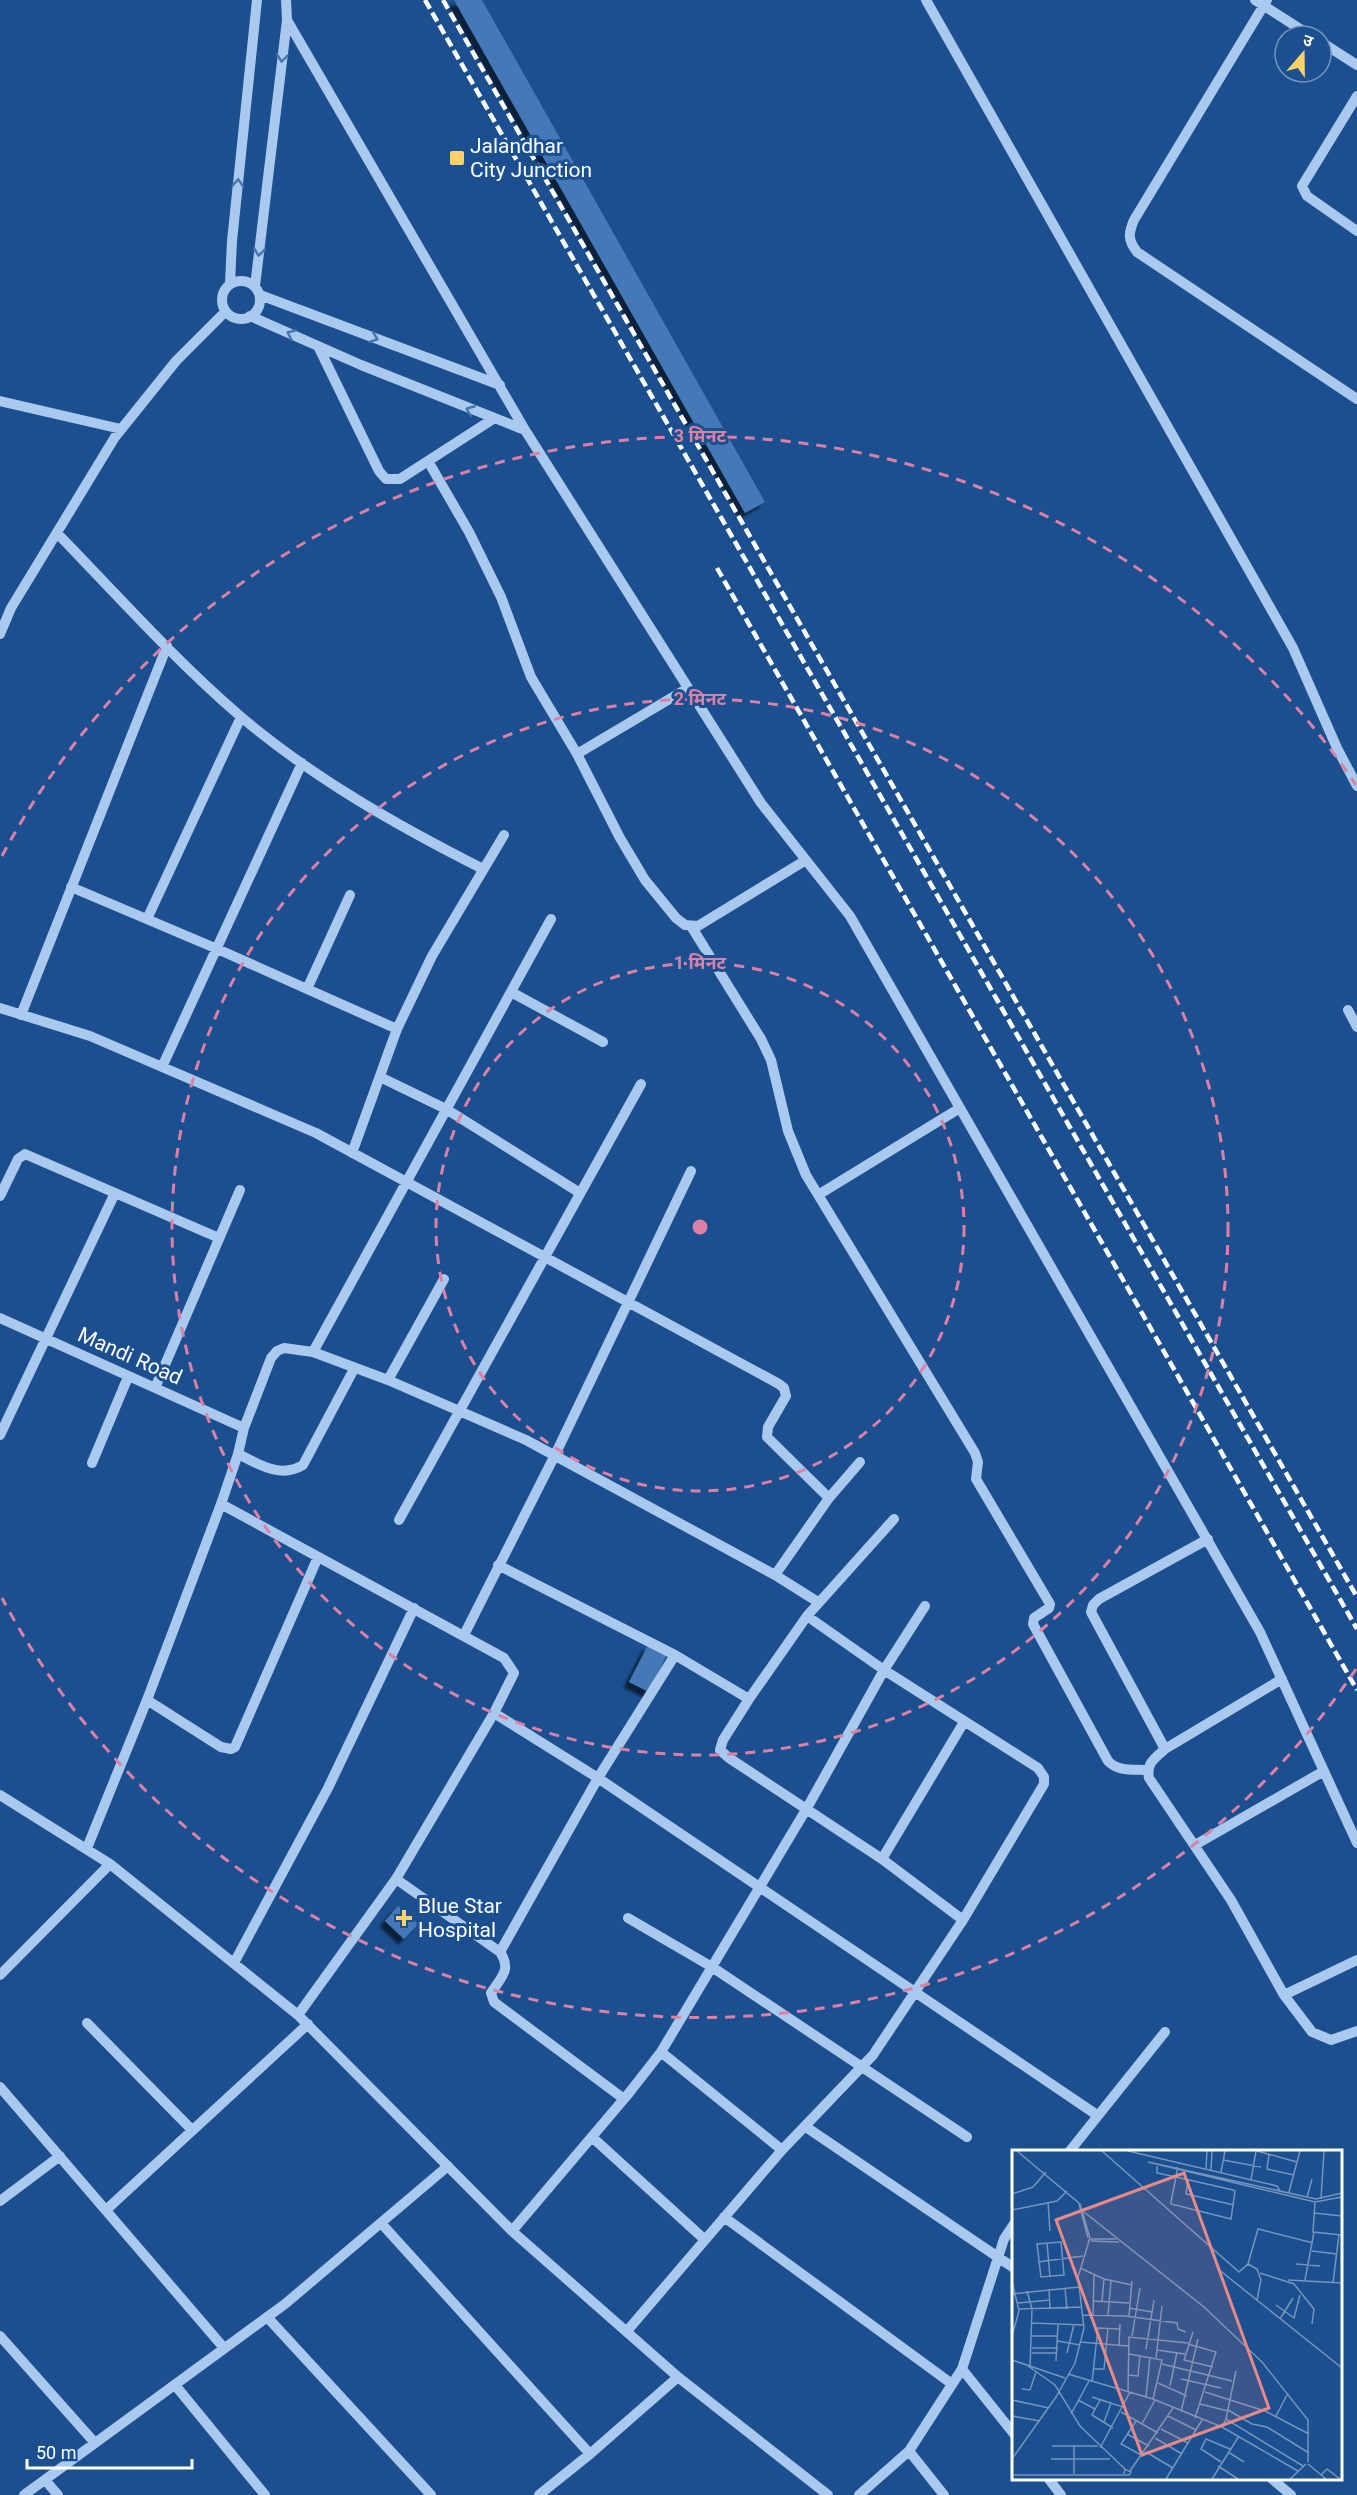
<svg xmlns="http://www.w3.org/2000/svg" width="1357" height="2495" viewBox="0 0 1357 2495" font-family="Roboto,'Noto Sans Devanagari',sans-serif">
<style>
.building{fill:#4478b7;filter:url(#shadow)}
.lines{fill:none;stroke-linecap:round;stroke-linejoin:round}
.minor{stroke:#a9c9ee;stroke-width:10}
.rail{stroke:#fff;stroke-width:4.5;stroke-dasharray:10 4.5;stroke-linecap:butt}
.oneway{stroke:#4674ac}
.ring{fill:none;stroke:#dd80a5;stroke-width:3;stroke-dasharray:10 8}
.poi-dot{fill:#ffd166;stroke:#1b4f8f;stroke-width:2}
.labels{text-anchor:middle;stroke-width:6;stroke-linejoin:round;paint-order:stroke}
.poi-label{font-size:21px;fill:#fff;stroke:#1b4f8f;text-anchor:start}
.street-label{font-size:21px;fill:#fff;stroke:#1b4f8f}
.inset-road{fill:none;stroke:#7695bc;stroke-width:1.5}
.view{fill:#e88989;fill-opacity:0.15;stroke:#e88989;stroke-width:3}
.inset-edge{fill:none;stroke:#fff;stroke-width:3}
.centre{fill:#dd80a5;stroke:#1b4f8f;stroke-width:3}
.ring-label{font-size:18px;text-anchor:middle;font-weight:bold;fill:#dd80a5;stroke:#1b4f8f;stroke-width:6;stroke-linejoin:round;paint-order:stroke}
</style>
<defs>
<filter id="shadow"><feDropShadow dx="-5.5" dy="5.5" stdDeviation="1.5" flood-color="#0009"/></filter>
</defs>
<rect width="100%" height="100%" fill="#1b4f8f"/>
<path class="building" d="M454 0H482L765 502 745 513Z
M648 1645 667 1654 649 1692 629 1682Z
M398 1906 418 1924 404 1939 385 1921Z"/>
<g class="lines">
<path class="minor" d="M926 0 1293 648 1337 748 1357 786
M1255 0 1311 36
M1267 0 1134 220C1128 234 1128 240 1137 252L1357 399
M287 20 525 430 761 803 850 916 1260 1632 1357 1843
M1321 42 1357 65
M1357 96 1302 186 1307 196 1357 231
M222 300a19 19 0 1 1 38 0a19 19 0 1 1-38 0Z
M230 283 232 241 257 0
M255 286 287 20 286 0
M260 295 500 385
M250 316 361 365 525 430
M318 346 379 471 386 479H400L493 419
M0 401 121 429
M428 461 469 532 501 597 531 677 577 754 620 838 645 880 676 918 685 925 698 926 806 860
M57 533C117 595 175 660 240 716 313 778 398 826 483 869
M0 634 11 608 115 437 176 361 225 312
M577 754 688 688
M71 887 215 948 397 1029
M147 919 241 717
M691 926 761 1039 771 1060 788 1131 806 1175 975 1453 978 1462 976 1479 1050 1604 1049 1608 1034 1618 1033 1624 1108 1761C1118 1772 1134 1769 1147 1770
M307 989 350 895
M511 992 603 1042
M0 1008 90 1036 316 1133 779 1384 784 1388 786 1396 768 1427 767 1437 829 1498
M1348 1010 1357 1027
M21 1015 167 646
M162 1067 302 763
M380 1077 446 1109 580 1193
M352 1153 397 1029 432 956 504 835
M818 1195 960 1108
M0 1196 18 1159 25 1154 219 1238
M0 1318 244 1428
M313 1352 551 919
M388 1380 444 1279
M155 1388 240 1190
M0 1435 115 1193
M238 1454C259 1464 280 1479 303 1465L354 1369
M92 1463 128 1377
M221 1504 504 1658 514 1673 494 1713 396 1879 298 2015
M894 1519 807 1616 749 1699 723 1740 720 1750 729 1758 882 1859 963 1920
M399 1520 641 1084
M1208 1539 1099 1599 1093 1605 1091 1612 1165 1749C1155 1758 1146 1763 1149 1778L1231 1900 1284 1995 1312 2032 1331 2040 1357 2031
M498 1565 675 1655 749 1699
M775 1575 829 1498 860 1462
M464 1635 555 1455 691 1171
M147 1700 221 1747 231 1749 235 1747 318 1557
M494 1713 598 1778 1097 2115
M1165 1749 1282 1679
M0 1795 110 1864 298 2015 512 2231 678 2377 828 2495
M1195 1845 1324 1771
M87 1848 147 1700 221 1504 238 1454 244 1428 271 1358 277 1351 284 1348 313 1352 388 1380 526 1440 775 1575 818 1602
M882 1859 964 1722
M396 1879 500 1952C512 1970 501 1977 491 1993L494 2002 624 2099
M628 1918 712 1967 967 2137
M500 1952 598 1778 675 1655
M234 1963 328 1788 414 1608
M0 1975 110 1864
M1284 1995 1357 1960
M87 2023 192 2130
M661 2052 782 2150
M0 2087 224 2348
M806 2127 1014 2268
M592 2137 704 2239
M1069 2152 1165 2032
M0 2201 60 2156
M106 2210 308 2024
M724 2217 952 2384
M381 2223 590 2454
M512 2231 629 2093 661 2052 807 1808 884 1670 925 1606
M267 2317 431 2495
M627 2331 782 2150 873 2055 963 1920 1044 1784V1777L1038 1768 884 1670 807 1616
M0 2336 95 2443
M962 2369 1014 2434
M175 2385 265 2495
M909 2451 962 2369 1004 2239 1014 2224
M1048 2478 1061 2495
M1271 2478 1291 2495
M45 2480 58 2495
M24 2495 285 2304 448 2166
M539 2495 590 2454 678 2377
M859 2495 909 2451 944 2495"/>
<path class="rail" d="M425 0 1357 1629
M443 0 1357 1597
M717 568 1357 1690"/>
</g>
<defs><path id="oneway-chevron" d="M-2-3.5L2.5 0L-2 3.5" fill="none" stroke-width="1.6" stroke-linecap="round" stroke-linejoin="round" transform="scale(1.5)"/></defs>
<g class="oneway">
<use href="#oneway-chevron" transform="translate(282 58) rotate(97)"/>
<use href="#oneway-chevron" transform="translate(238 183) rotate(-85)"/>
<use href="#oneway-chevron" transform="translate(259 252) rotate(97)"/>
<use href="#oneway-chevron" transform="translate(291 334) rotate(-156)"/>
<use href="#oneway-chevron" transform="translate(374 338) rotate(21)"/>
<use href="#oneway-chevron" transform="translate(470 410) rotate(-158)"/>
</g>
<g class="ring">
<circle cx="700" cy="1227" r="264"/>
<circle cx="700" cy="1227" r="528"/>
<path d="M1356 1669A791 791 0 0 1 2 1598M2 856A791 791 0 0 1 1356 785"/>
</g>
<g class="poi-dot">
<rect x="449" y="150" width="16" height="16" rx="3"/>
<path d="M401 1909h6v6h6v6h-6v6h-6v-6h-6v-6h6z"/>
</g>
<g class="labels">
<g class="poi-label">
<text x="470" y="153">Jalandhar<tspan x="470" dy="24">City Junction</tspan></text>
<text x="418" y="1913">Blue Star<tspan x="418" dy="24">Hospital</tspan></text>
</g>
<g class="street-label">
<text transform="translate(130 1356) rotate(24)" y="7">Mandi Road</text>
</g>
</g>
<g transform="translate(1012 2150)">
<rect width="330" height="330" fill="#1b4f8f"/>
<path class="inset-road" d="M5 1 68 54 78 88M90 1 227 122 236 114 246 79 301 93M116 1 265 36 268 41M245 1 285 12 288 1M257 4 255 19 282 25M211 10 249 17M136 12 303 52 330 47M136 12 304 49 330 43M145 16V23L164 27 221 40 223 41 219 69 159 54V52L164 27 165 21V17M194 19 195 1M199 20 200 1M209 22 213 1M176 30 174 44 222 55M239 30 244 1M277 42 285 12M0 44 21 37 34 22M295 47 300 29M309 49 312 1M36 52 38 81M303 53 301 82 330 85M67 54 76 88M0 60 45 51 55 41M72 62 192 157 250 212 296 270V312M302 63 330 66M79 89H104M79 91 107 92M49 92 52 125 29 127 25 94ZM35 93 38 127M300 101 325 104M26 112 71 106M236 114 245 119 249 130 245 150M284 114 308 116M68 118 92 129 120 135M206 119 330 218M248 123 282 134 302 159 300 174M276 130 330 133M293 130 302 82M0 131 7 161 0 186M321 133 327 84M53 138 55 159M37 139 38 159M15 141 20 159 18 218M0 144 67 137M82 151 117 153M90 151 92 129M6 153 38 150M264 155 282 168 288 145M117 158 140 162M7 159 70 157M71 165 113 166 165 173 166 179 174 182M81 165 82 125M96 165 99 131M117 166 120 131M268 169 281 148M20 173 72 175M181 182 172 210 201 217M20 186H46M120 186 128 138M46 191 68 195M68 192 116 196M176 194 204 202 183 268M107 195 108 174M20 198H46M134 199 142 150M145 200 173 204M20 203H45M55 203 62 174M117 204 150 210 141 249M144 208 150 156M0 210 53 228M44 211 46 174M150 214 220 231M16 216 43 235 68 276 113 319M82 219H92L96 178M56 224 141 249 210 277 286 321M116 225 126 226 128 205M169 229 209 238M80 232 86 178 107 179M146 233 175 246M158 236 165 202M10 239 18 240 24 222M116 241 117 187 176 193M193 242 253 261 297 284M80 247 111 257M134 247 138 207M0 250 37 258M66 250 83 259M88 250 80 265 101 278M188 254 216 261M216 260 240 274 255 277 297 303M109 262 146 283M169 262 186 189M59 264 77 231M0 266 28 271M156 266 184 280M264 266 276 243M214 269 224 221M124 271 109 294 131 306M92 272 99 253M130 274 143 250M210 277 214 269 291 316M149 279 176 293M115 284 137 296M143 288 170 304M40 296H86M62 296V324M88 298 118 242M134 302 161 318M216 302 232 312M0 309 44 247 63 213 72 178 66 127 78 88 76 92M39 309H98M209 312 189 299 194 289 218 299M296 314 314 329M206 316 226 329M118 321 161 258M0 325H117L119 322 113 319 112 324M309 325 315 319 328 329M154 329 190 270M200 329 227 286M278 329 294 314"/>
<path class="view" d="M172 23 257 258 130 305 44 70Z"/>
<rect width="330" height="330" class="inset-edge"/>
</g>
<circle cx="700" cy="1227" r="9" class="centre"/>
<g class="ring-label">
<text x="700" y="442">3 मिनट</text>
<text x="700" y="705">2 मिनट</text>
<text x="700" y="969">1 मिनट</text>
</g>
<g transform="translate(1303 54) rotate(20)"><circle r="28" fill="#1b4f8f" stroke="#7695bc" stroke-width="1.5"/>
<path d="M0-4.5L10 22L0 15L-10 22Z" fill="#ffd166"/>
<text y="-9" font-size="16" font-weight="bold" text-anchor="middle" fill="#ffffff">उ</text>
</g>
<path d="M27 2459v9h165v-9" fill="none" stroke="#ffffff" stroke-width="3"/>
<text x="36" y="2459" font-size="18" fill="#ffffff" stroke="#1b4f8f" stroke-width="4.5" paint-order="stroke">50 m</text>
</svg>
